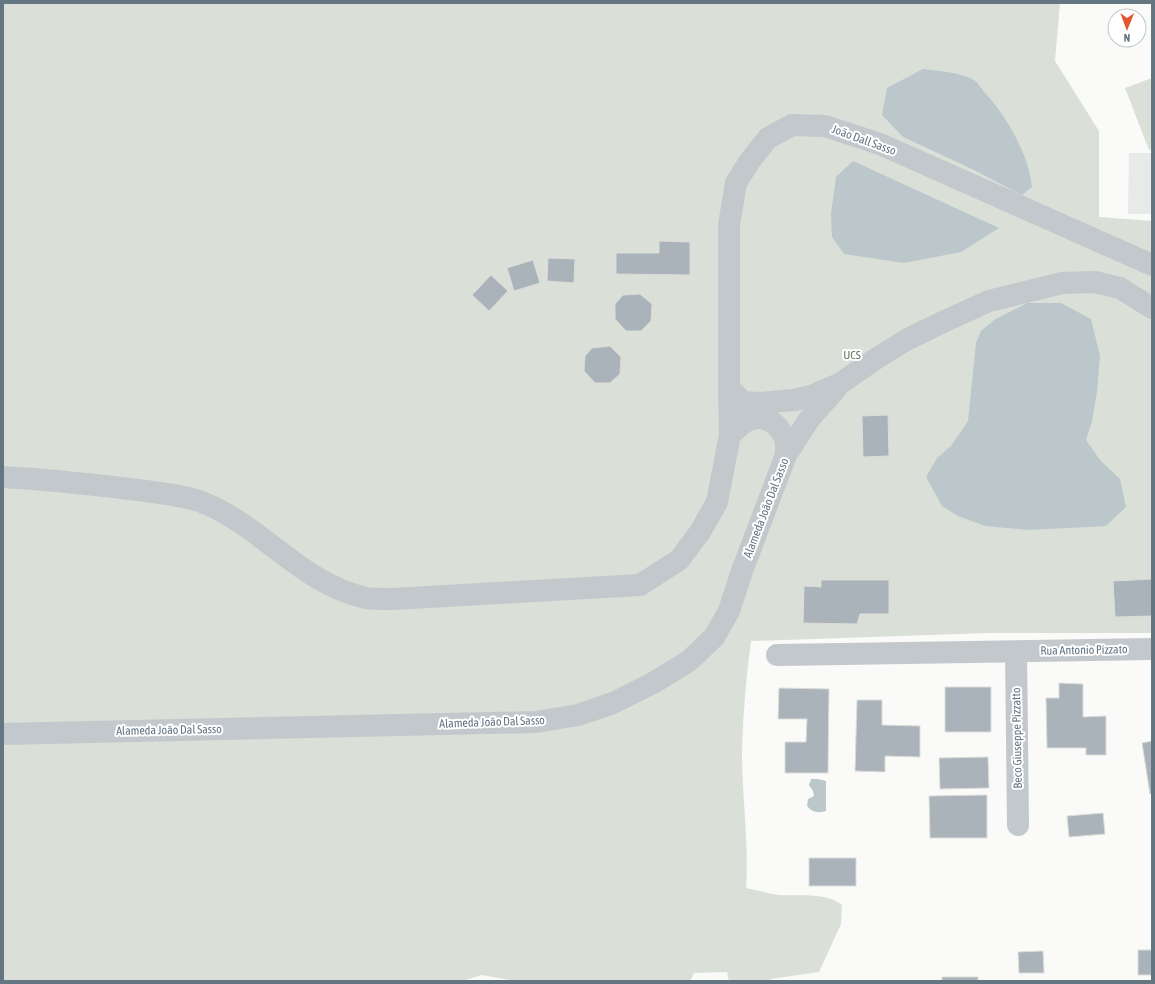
<svg xmlns="http://www.w3.org/2000/svg" width="1155" height="984" viewBox="0 0 1155 984" font-family="'Asap Condensed',sans-serif">
<style>
.built{fill:#e8e9e9}
.green{fill:#dadfd7}
.water{fill:#bbc7cb}
.building{fill:#aab3b9;stroke:#dcdcda}
.lines{fill:none;stroke-linecap:round;stroke-linejoin:round}
.minor{stroke:#c3c8cc;stroke-width:22}
.labels{text-anchor:middle;stroke-width:4;stroke-linejoin:round;paint-order:stroke}
.street-label{font-size:12px;fill:#657683;stroke:#fff}
.park-label{font-size:12px;fill:#687a64;stroke:#fff}
</style>
<rect width="100%" height="100%" fill="#fafaf8"/>
<path class="built" d="M1129 153H1152V214H1128Z"/>
<path class="green" d="M3 3H1060L1055 61 1099 131V217L1152 221V327L1151 358 1152 361V633H989L751 641C746 677 743 714 742 751 742 797 749 842 746 888 757 890 769 894 780 895 800 896 826 892 842 905L841 924 819 972 771 979 770 981H729L727 972 694 973 690 981H515L482 975 462 981H3Z
M1152 78V148L1149 150 1125 88Z"/>
<path class="water" d="M923 69C939 71 959 72 974 80 978 83 981 88 984 92 1006 115 1029 155 1032 187L1022 195 972 169 903 137 882 115 887 88Z
M853 161 999 228 961 252 904 263 844 254 832 237 831 214 836 177Z
M1027 303H1061L1091 319 1100 356 1097 392 1092 421 1086 440 1100 460 1120 479 1126 507 1106 526 1029 530 985 526 958 516 942 506 926 477 937 458 951 446 968 421 976 343 981 331 994 320Z
M811 779H818L826 781V811C818 813 813 813 807 806L808 799 814 796 813 791 809 785Z"/>
<path class="building" d="M659 241 690 242V275L616 274V253H659Z
M548 258 575 259 574 283 547 281Z
M533 260 540 283 514 291 507 268Z
M491 275 508 291 489 311 472 295Z
M640 294 652 304 651 321 641 331H626L615 319V304L623 295Z
M610 346 621 357 620 374 610 383H595L584 371 585 356 592 348Z
M888 415 889 456 863 457 862 416Z
M1152 579V616L1115 617 1113 581Z
M821 580H889V614H860L857 624 803 623 804 586 821 587Z
M1059 683 1083 684V717L1106 716V755H1086V748H1047L1046 698H1059Z
M945 687H991V732H945Z
M779 688 829 689 828 773H785V742H806L807 719H778Z
M857 700H882V725L920 726V757L885 756V772L855 771Z
M1152 741V794H1150L1142 743Z
M988 757 989 788 940 789 939 758Z
M987 795V838H930L929 796Z
M1103 813 1105 834 1069 837 1067 816Z
M809 858H856V886H809Z
M1138 950H1152V975H1138Z
M1043 951 1044 973H1019L1018 952Z
M942 977H978V981H942Z"/>
<g class="lines">
<path class="minor" d="M729 388 743 402 759 403 794 400 811 396 841 383 874 360 906 340 945 321 989 301 1062 283 1095 282 1120 288 1152 308
M730 435 729 388V225L736 183 749 162 768 138 792 125 825 126 880 144 1152 265
M786 455 810 418 836 389
M3 477C45 479 88 484 130 489 152 492 177 494 199 501 260 523 299 583 366 598 374 599 384 599 393 599L640 585 679 560 700 532 717 502 730 435C736 430 741 424 747 421 764 412 779 424 785 439 787 444 786 450 786 455L742 571 729 611 714 637 689 661 653 683 613 703 578 715 536 722 3 734
M1016 652 1018 825
M777 655 1152 649"/>
</g>
<g class="labels">
<g class="street-label">
<text transform="translate(864 140) rotate(20)" y="4">João Dall Sasso</text>
<text transform="translate(766 508) rotate(-69)" y="4">Alameda João Dal Sasso</text>
<text transform="translate(1084 650) rotate(-1)" y="4">Rua Antonio Pizzato</text>
<text transform="translate(492 722) rotate(-2)" y="4">Alameda João Dal Sasso</text>
<text transform="translate(169 730) rotate(-1)" y="4">Alameda João Dal Sasso</text>
<text transform="translate(1017 738) rotate(-91)" y="4">Beco Giuseppe Pizzatto</text>
</g>
<g class="park-label">
<text x="852" y="359">UCS</text>
</g>
</g>
<rect width="1155" height="984" fill="none" stroke="#657683" stroke-width="8"/>
<g transform="translate(1127 28) rotate(181)"><circle r="19" fill="#ffffff" stroke="#c1c8cd"/>
<path d="M0-3L7 15L0 10L-7 15Z" fill="#e4572e"/>
<text y="-6" font-size="11" font-weight="bold" text-anchor="middle" fill="#657683">N</text>
</g>
</svg>
